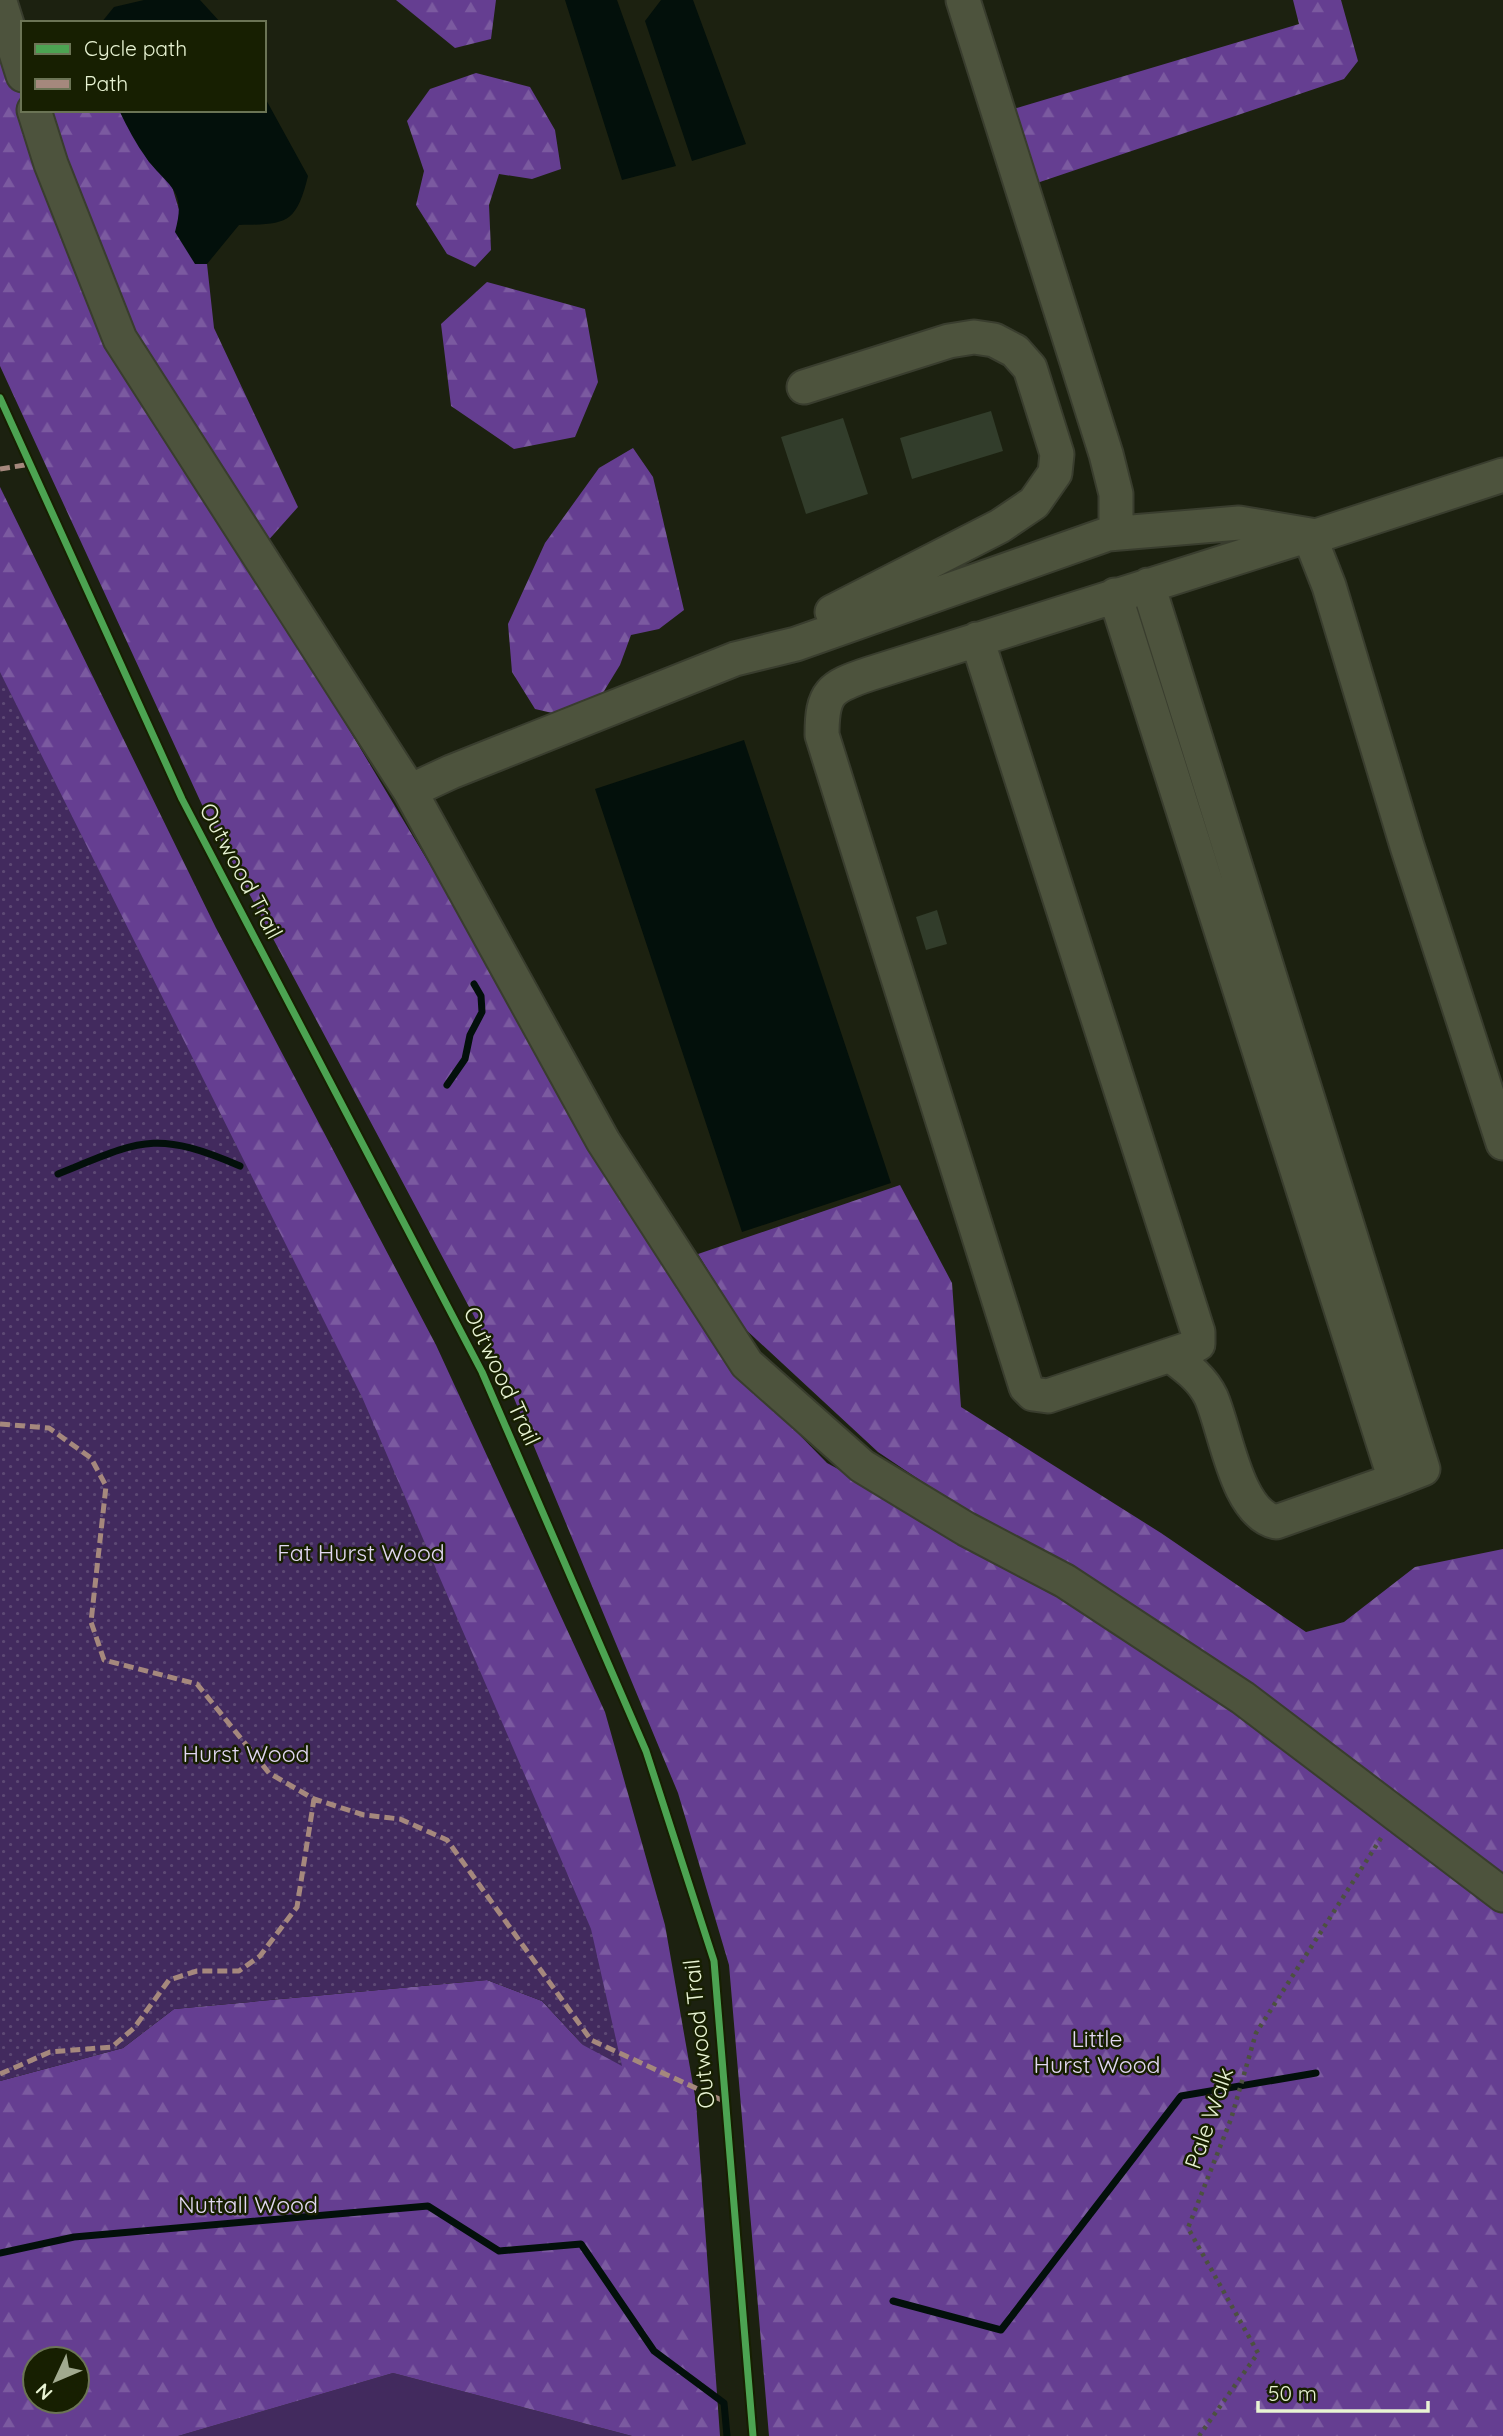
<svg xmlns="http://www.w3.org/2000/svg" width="1503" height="2436" viewBox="0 0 1503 2436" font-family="Quicksand,sans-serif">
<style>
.grass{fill:#422a5e}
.forest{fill:url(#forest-firs);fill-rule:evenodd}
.park{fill:url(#park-dots)}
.water{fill:#03100b}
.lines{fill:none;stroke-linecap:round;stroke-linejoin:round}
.stream{stroke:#03100b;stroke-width:7}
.building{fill:#323d2b}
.minor-casing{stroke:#393d2e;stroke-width:37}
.path{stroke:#4c5140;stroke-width:4.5;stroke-dasharray:3.5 5;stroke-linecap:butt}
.minor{stroke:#4d533d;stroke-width:33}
.quiet{stroke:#a5887d;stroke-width:5;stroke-dasharray:10 5;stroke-linecap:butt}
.cycleway-casing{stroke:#171f01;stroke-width:11}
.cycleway{stroke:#4ca352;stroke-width:7}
.labels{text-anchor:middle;stroke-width:5;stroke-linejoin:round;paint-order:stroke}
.street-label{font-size:23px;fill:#e8f3d3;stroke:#171f01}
.park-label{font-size:23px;fill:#e2d8f2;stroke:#171f01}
</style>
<defs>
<pattern id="forest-firs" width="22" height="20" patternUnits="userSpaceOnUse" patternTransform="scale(1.75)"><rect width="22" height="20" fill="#653e91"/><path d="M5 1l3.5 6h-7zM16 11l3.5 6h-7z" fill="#7b5aa0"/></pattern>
<pattern id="park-dots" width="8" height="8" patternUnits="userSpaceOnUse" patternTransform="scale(1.75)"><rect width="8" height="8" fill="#422a5e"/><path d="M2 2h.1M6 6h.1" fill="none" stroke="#5d4974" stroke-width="1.8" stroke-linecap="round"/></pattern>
</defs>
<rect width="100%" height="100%" fill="#1c2110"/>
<path class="grass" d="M393 2373 632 2436H178Z"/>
<path class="forest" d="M396 0H496L491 39 455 48Z
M1293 0H1341L1358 61 1344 79 1034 184 1010 110 1299 24Z
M0 26 23 96V110L43 162 247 559 727 1361 827 1463 1031 1574 1188 1672 1503 1909V2436H769L729 1965 678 1793 501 1367 203 807 0 366Z
M476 73 530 87 555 130 561 169 532 179 499 174 489 205 491 250 475 267 447 254 416 205 424 171 407 121 430 89Z
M47 110H119L149 162 171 183 195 263 207 264 214 328 298 507 265 544 130 326Z
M487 282 585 309 598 382 575 437 514 449 451 406 441 324Z
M633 448 653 477 684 610 659 629 631 635 620 665 601 696 561 715 535 709 512 672 508 624 545 543 599 468Z
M0 487 216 928 436 1345 605 1712 665 1925 696 2102 720 2436H632L393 2373 178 2436H0V2081L123 2048 174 2009 487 1980 542 2001 583 2045 0 1179ZM35 2359H77V2401H35Z
M900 1185 952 1283 961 1407 1161 1533 1306 1632 1344 1622 1415 1567 1503 1549V1878L1258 1688 1073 1566 981 1521 878 1452 743 1327 698 1254Z"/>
<path class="park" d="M0 672 362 1397 591 1929 622 2066 583 2045 542 2001 487 1980 174 2009 123 2048 0 2081Z"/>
<path class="water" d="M144 0H200L221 23H101L114 7Z
M565 0H617L676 166 622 180Z
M661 0H693L746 144 692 161 645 21Z
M264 96 308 176C296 225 286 224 239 225L207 264H195L175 232C187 189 169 188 147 159 136 144 127 127 119 110H264Z
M744 740 891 1183 742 1232 595 789Z"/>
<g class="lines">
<path class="stream" d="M447 1085 465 1059 470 1035 482 1012 481 996 474 984
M58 1174C140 1141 154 1129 240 1166
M0 2253 74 2237 428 2206 499 2251 581 2244 654 2351 724 2403 727 2436
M893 2301 1001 2330 1181 2096 1316 2073"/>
</g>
<path class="building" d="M991 411 1003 451 912 479 900 438Z
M843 418 868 494 806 514 781 437Z
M937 910 947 944 926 950 916 917Z"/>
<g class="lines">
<defs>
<path id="minor" d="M963 0 1106 454 1116 494V533
M0 2 23 75
M34 110 51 164 120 339 410 791 603 1141 747 1364 862 1466 966 1529 1065 1581 1243 1698 1503 1895
M804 387 949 341 974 337 994 340 1015 351 1030 368 1057 454 1055 473 1034 503 1000 526 832 612
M1148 585 1423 1469 1395 1480
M1115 595 1395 1480 1276 1522C1236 1513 1226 1431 1211 1397 1202 1378 1186 1367 1170 1355
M977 639 1198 1332V1344L1191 1348 1048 1396 1033 1394 1026 1387 822 735C822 692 830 687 869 674L1309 535 1329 586 1407 846 1503 1143
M410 791 451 772 735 659 796 644 1108 534 1239 523 1316 536 1503 475"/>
</defs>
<use href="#minor" class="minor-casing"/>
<path class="path" d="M1199 2436 1258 2353 1188 2228 1231 2119 1256 2033 1383 1835"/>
<use href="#minor" class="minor"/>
<path class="quiet" d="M0 469 31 464
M0 1424 49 1428 91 1458 106 1486 91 1622 104 1660 197 1684 269 1773 314 1799 364 1815 400 1819 447 1840 591 2040 726 2102
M0 2074 50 2052 112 2047 134 2028 169 1980 197 1971H239L260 1956 297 1907 314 1799"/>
<defs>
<path id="cycleway" d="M0 398 182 799 482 1372 646 1751 714 1961 753 2436"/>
</defs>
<use href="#cycleway" class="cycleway-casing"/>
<use href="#cycleway" class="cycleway"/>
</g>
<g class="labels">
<g class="street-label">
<text transform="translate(241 871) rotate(62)" y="8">Outwood Trail</text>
<text transform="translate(502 1376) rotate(65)" y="8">Outwood Trail</text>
<text transform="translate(699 2034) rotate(-96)" y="8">Outwood Trail</text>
<text transform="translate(1209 2118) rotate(-71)" y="8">Pale Walk</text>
</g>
<g class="park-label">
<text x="361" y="1561">Fat Hurst Wood</text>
<text x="246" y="1762">Hurst Wood</text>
<text x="1097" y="2047">Little<tspan x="1097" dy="26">Hurst Wood</tspan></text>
<text x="248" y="2213">Nuttall Wood</text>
</g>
</g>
<rect x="21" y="21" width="245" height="91" fill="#171f01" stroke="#6b7455" stroke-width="2"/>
<rect x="35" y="44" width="35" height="10" fill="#4ca352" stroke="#6b7455" stroke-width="2"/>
<text x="84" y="56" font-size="21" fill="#e8f3d3">Cycle path</text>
<rect x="35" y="79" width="35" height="10" fill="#a5887d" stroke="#6b7455" stroke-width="2"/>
<text x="84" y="91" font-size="21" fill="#e8f3d3">Path</text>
<g transform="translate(56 2380) rotate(226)"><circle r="33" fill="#171f01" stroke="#6b7455" stroke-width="2"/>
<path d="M0-5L12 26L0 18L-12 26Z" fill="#a1aa8f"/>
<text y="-10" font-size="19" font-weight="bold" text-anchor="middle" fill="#e8f3d3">N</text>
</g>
<path d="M1258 2401v10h170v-10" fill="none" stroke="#e8f3d3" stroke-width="3.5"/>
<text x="1268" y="2401" font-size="21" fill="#e8f3d3" stroke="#171f01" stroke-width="5" paint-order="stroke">50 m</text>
</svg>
